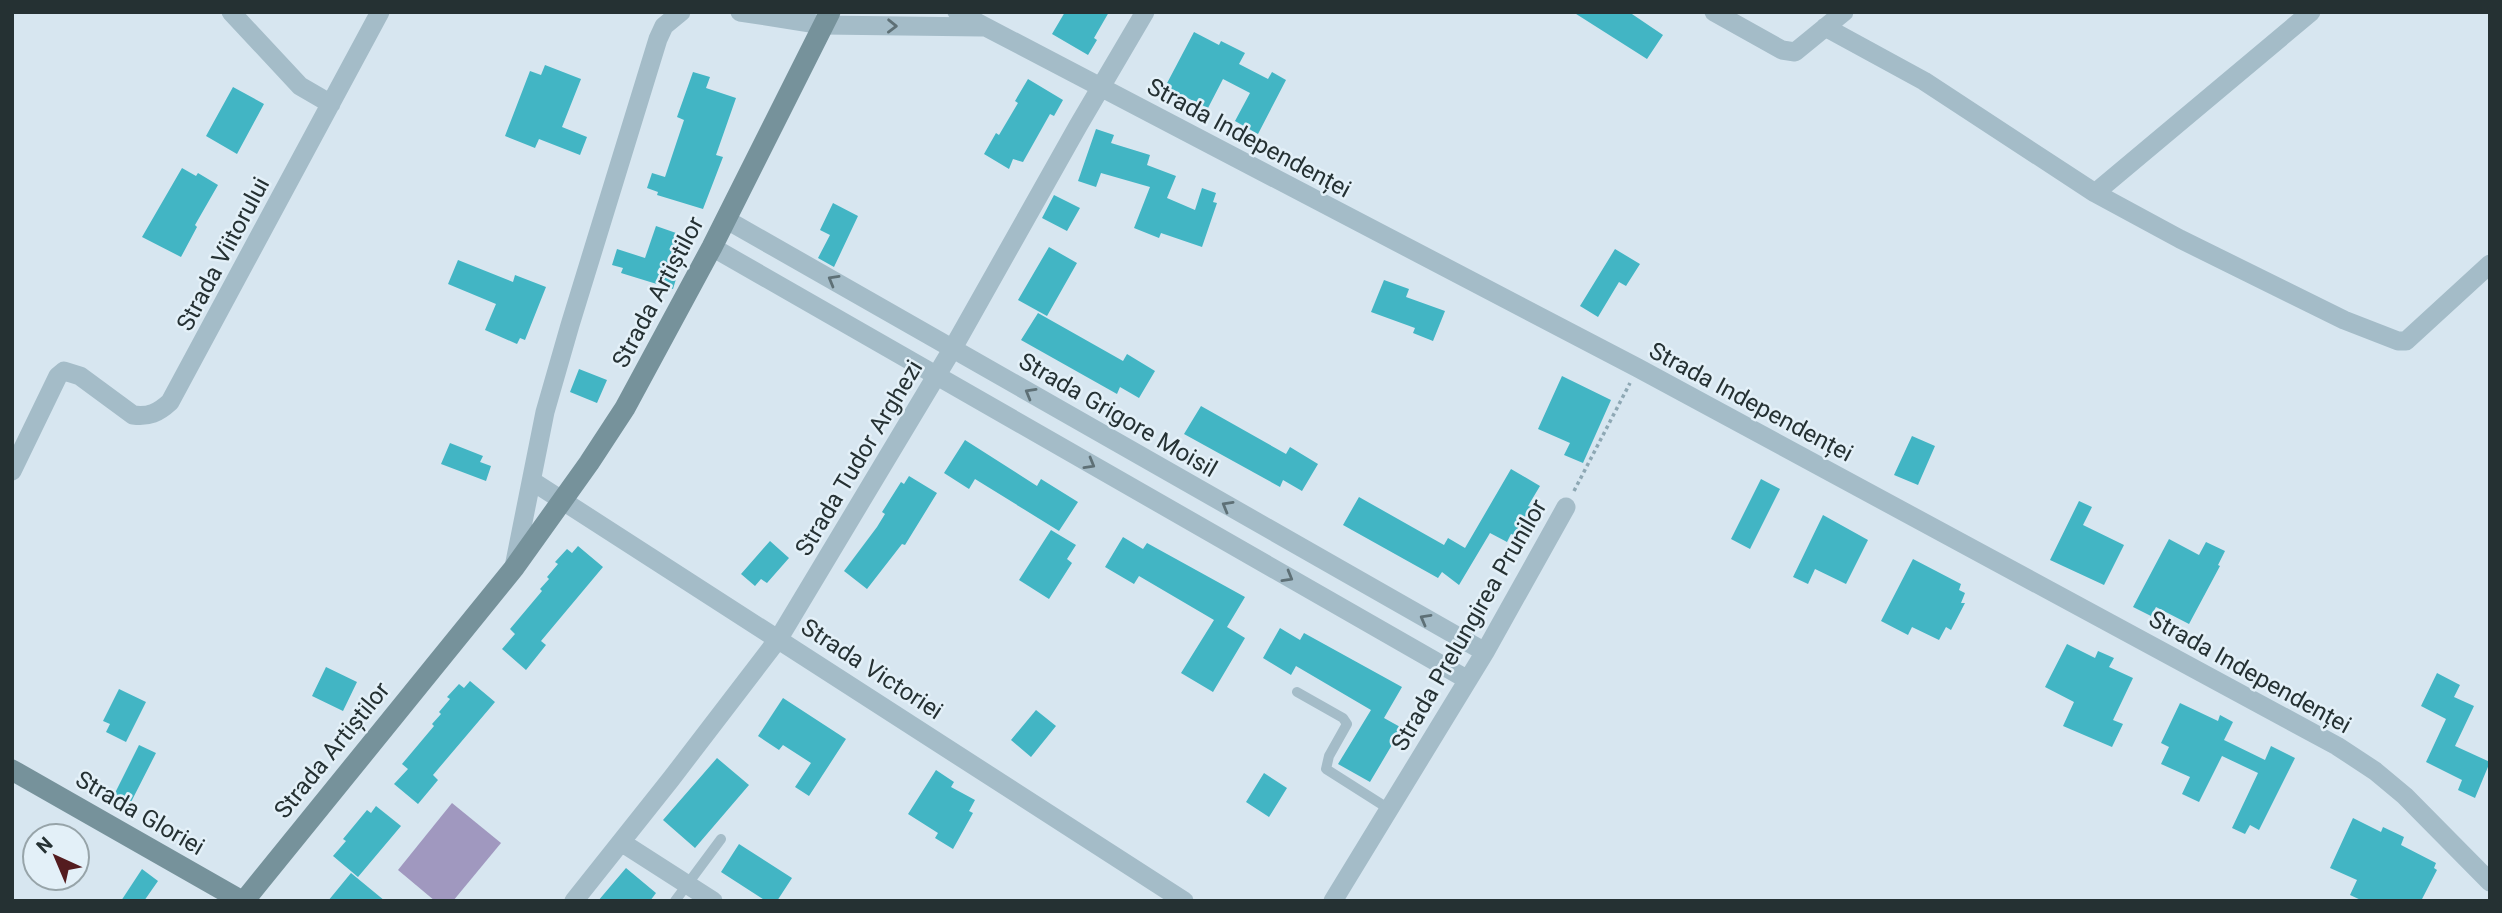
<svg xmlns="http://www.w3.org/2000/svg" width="2502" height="913" viewBox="0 0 2502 913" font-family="Roboto,sans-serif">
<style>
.green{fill:#a098bf}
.building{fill:#42b5c4}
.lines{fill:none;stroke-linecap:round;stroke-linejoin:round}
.path{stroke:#8ea8b4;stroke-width:3.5;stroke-dasharray:3.5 3.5;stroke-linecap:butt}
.lane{stroke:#a4bcc8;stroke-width:10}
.street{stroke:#a4bcc8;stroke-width:19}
.secondary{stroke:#76929b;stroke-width:21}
.oneway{stroke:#5e7076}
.labels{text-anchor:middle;stroke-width:5;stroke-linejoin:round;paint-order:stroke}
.street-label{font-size:24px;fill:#253133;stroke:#e3f0f8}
</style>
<rect width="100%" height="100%" fill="#d7e6f0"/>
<path class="green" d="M452 803 501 843 453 901H435L398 870Z"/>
<path class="building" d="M1065 12H1109L1094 38 1097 40 1088 55 1052 34Z
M1573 12H1629L1663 35 1647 59Z
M1194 32 1219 45 1221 41 1245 53 1239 64 1268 79 1272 72 1286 80 1258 134 1235 121 1250 93 1223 79 1208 108 1165 87Z
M545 65 581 79 562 127 587 137 580 155 539 139 535 148 505 136 530 71 541 75Z
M693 72 710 77 706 88 736 98 716 155 723 157 703 209 657 195 658 192 647 188 652 173 665 177 684 120 677 117Z
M1028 79 1063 100 1054 116 1050 114 1023 162 1013 159 1009 169 984 154 996 133 999 135 1018 103 1015 101Z
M233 87 264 104 237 154 206 136Z
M1096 129 1114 135 1111 143 1150 155 1147 165 1176 176 1167 198 1195 210 1202 188 1216 193 1213 202 1217 203 1202 247 1161 233 1159 238 1134 228 1150 187 1101 173 1096 187 1078 181Z
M182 168 196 176 198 173 218 185 195 225 197 227 181 257 142 237Z
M1054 195 1080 208 1067 231 1042 218Z
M833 203 858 216 834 267 818 258 830 235 820 230Z
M656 226 679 234 668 265 679 269 673 289 621 273 623 268 612 265 617 249 645 258Z
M1049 247 1077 263 1047 316 1018 300Z
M1615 249 1640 264 1626 286 1619 282 1598 317 1580 306Z
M458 260 513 282 515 275 546 287 525 340 520 338 517 344 485 330 496 304 448 284Z
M1384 280 1409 289 1406 297 1445 311 1433 341 1413 333 1415 328 1371 312Z
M1038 313 1123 361 1127 354 1155 371 1139 398 1120 387 1117 394 1021 340Z
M579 369 607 380 597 403 570 392Z
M1562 376 1611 400 1583 463 1564 455 1570 443 1538 429Z
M1201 406 1286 454 1290 447 1318 464 1302 491 1283 480 1280 487 1184 434Z
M1912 436 1935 446 1918 485 1894 475Z
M965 440 1037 486 1041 479 1078 502 1059 531 975 479 969 489 944 473Z
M450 443 483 456 480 462 491 466 486 481 441 464Z
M1511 469 1540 486 1528 506 1531 507 1514 535 1511 534 1507 542 1490 533 1459 585 1442 572 1438 578 1343 525 1359 497 1444 545 1448 538 1465 548Z
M909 476 937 493 905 545 902 544 867 589 844 571 877 527 885 514 882 512 901 482 904 484Z
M1761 479 1780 489 1750 549 1731 539Z
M2079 501 2092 507 2083 525 2124 545 2104 585 2050 560Z
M1823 515 1868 540 1846 584 1815 569 1808 584 1793 577Z
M1051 530 1076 545 1067 559 1072 563 1049 599 1019 580Z
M1123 537 1143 549 1147 543 1245 597 1227 627 1245 638 1213 692 1181 673 1214 620 1139 576 1134 584 1105 567Z
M2169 539 2199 555 2206 542 2225 551 2218 565 2220 566 2189 624 2156 607 2151 616 2133 607Z
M770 541 789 558 767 583 761 579 755 586 741 574Z
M578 546 603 567 541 641 546 645 526 670 502 649 515 634 510 629 542 591 540 589 549 579 547 577 558 564 555 562 567 549 572 553Z
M1913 559 1961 584 1959 590 1965 593 1961 603H1965L1951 630 1946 627 1939 640 1912 627 1908 635 1881 621Z
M1280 628 1300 640 1304 633 1402 687 1384 718 1402 728 1370 782 1338 764 1371 710 1296 666 1291 675 1263 658Z
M2067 644 2095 658 2098 651 2114 658 2109 667 2133 678 2113 720 2123 724 2112 747 2063 726 2074 702 2045 687Z
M326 667 357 682 343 711 312 696Z
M2437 673 2460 685 2454 697 2474 706 2455 746 2490 762 2475 798 2458 790 2462 780 2426 762 2446 719 2421 706Z
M470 681 495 702 433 775 438 780 418 804 394 784 408 769 402 764 434 726 432 724 441 714 439 712 450 699 447 697 459 684 464 688Z
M119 689 146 702 126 742 106 732 110 724 103 721Z
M783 698 846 739 809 796 795 787 811 763 783 745 779 750 758 736Z
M2180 703 2218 721 2220 715 2233 722 2224 740 2265 760 2271 746 2295 758 2259 830 2250 825 2245 834 2232 828 2258 773 2222 756 2199 802 2182 794 2190 777 2161 764 2169 747 2161 743Z
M1036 710 1056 726 1031 757 1011 740Z
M139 745 156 753 129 806 113 797Z
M717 758 749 785 695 848 663 820Z
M936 770 954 782 951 787 975 800 969 811 973 813 953 849 935 838 938 833 908 814Z
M1264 773 1287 788 1269 817 1246 802Z
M376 806 401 826 358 877 333 856 346 841 343 839 367 810 371 813Z
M2353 818 2381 832 2383 827 2404 837 2401 845 2436 863 2434 868 2437 870 2421 901H2363L2350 895 2357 880 2330 868Z
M739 844 792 878 777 901H766L721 872Z
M626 868 656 893 650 901H598Z
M142 869 158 881 144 901H121Z
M351 873 385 901H328Z"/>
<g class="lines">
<path class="path" d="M1574 491 1630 383"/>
<path class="lane" d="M1297 692 1343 718 1347 724 1329 756 1326 769 1389 809
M675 901 721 839"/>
<path class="street" d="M231 12 300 86 331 104
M740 12 823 25 982 27
M957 12 1638 368 2337 746 2375 771 2405 796 2490 882
M1714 12 1782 50 1795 52 1844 12
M1825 27 1924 81 2095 193 2180 239 2344 320 2398 341H2406L2490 264
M2095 193 2311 12
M727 220 1485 652
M712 247 1468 680
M12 471 58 376 64 371 80 376 133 415C149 417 158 413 170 402L380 12
M532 481 1184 901
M514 567 545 412 570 325 658 39 664 26 681 12
M621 842 713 901
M574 901 671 779 779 638 953 348 1078 126 1145 12
M1333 901 1485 652 1566 507"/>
<path class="secondary" d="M12 770 242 901
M244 901 514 568 589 463 625 408 712 247 830 12"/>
</g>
<defs><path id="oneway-chevron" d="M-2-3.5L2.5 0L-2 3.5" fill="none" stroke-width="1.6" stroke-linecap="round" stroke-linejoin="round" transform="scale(1.75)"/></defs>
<g class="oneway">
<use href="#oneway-chevron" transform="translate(892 26) rotate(1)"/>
<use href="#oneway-chevron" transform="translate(833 280) rotate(-150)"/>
<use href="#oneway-chevron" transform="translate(1030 393) rotate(-150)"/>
<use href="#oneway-chevron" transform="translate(1090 464) rotate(30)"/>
<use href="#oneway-chevron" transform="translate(1227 506) rotate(-150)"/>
<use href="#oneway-chevron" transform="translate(1288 577) rotate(30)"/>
<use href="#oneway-chevron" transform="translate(1425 619) rotate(-151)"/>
</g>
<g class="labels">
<g class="street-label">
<text transform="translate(1249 138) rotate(28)" y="8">Strada Independenței</text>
<text transform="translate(223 254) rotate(-62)" y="8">Strada Viitorului</text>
<text transform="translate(658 292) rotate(-62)" y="8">Strada Artiștilor</text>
<text transform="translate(1751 402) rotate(28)" y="8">Strada Independenței</text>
<text transform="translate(1118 415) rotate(30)" y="8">Strada Grigore Moisil</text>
<text transform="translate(859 458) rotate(-59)" y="8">Strada Tudor Arghezi</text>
<text transform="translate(1469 625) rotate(-60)" y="8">Strada Prelungirea Prunilor</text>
<text transform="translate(872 669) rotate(33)" y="8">Strada Victoriei</text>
<text transform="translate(2250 672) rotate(29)" y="8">Strada Independenței</text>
<text transform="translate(332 750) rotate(-51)" y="8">Strada Artiștilor</text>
<text transform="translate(140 813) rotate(30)" y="8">Strada Gloriei</text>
</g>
</g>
<rect width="2502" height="913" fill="none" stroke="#253133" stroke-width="28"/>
<g transform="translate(56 857) rotate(316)"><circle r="33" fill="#e3f0f8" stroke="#97a4a9" stroke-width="2"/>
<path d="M0-5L12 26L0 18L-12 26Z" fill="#541c1f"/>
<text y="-10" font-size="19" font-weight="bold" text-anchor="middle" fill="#253133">N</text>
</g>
</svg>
